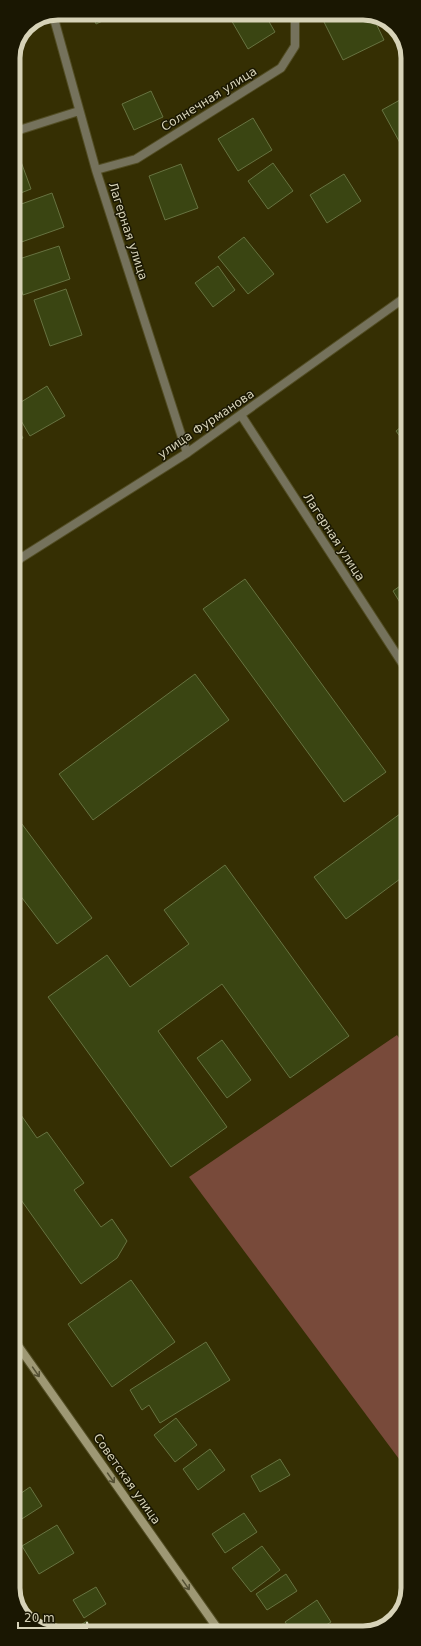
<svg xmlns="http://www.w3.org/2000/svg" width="421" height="1646" viewBox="0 0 421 1646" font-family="'DejaVu Sans',sans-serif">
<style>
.grass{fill:#784a3a}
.building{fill:#3a4512;stroke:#677341}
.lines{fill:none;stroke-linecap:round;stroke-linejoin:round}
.street-casing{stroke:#524d24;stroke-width:10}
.secondary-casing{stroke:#524d24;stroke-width:10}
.street{stroke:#75725c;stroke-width:8}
.secondary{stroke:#9e9874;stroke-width:8}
.oneway{stroke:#555135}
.labels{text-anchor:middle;stroke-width:3;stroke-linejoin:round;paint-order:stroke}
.street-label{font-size:12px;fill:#d7d3b8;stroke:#1a1702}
.rim{fill:none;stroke:#d7d3b8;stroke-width:5}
</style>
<rect width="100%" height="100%" fill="#352f03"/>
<path class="grass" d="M397 1035 408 1051V1471L189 1177Z"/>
<path class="building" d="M91 13H120L96 24Z
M238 13H264L275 32 248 49 230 18Z
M341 13H369L372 15 384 40 343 60 324 22Z
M151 91 163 117 134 130 122 104Z
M407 96V150L405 152 382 110Z
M253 118 272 150 238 171 218 139Z
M20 159 31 189 13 196V161Z
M273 163 293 191 268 209 248 181Z
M181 164 198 208 165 220 149 176Z
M344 174 361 201 327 223 310 195Z
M52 193 64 227 13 245V207Z
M244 237 274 274 248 294 218 257Z
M59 246 70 279 23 295 13 261Z
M218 266 235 290 213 307 195 283Z
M66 289 82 335 50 346 34 300Z
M47 386 65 416 30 436 13 407Z
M13 420 23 438 13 444Z
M407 422V446L396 431Z
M245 579 386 772 344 802 203 609Z
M407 581V614L393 591Z
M195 674 229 720 93 820 59 774Z
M408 808V890L400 879 346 919 314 877Z
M13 812 92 918 57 944 13 886Z
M225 865 349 1036 290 1078 222 984 158 1031 227 1127 171 1167 48 997 107 955 130 987 189 944 164 910Z
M222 1040 251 1080 227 1098 197 1058Z
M14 1105 37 1138 47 1132 84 1183 74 1190 101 1227 112 1219 127 1241 117 1258 81 1284 14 1190Z
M131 1280 175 1342 112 1387 68 1324Z
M206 1342 230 1380 160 1423 149 1405 142 1410 130 1390Z
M176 1418 197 1445 175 1462 154 1435Z
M210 1449 225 1470 198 1490 183 1469Z
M280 1459 290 1475 260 1492 251 1476Z
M30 1487 42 1506 14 1524V1498Z
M244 1513 257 1532 225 1553 212 1534Z
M57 1525 74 1553 39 1574 22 1546Z
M262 1546 280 1570 251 1592 232 1568Z
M286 1574 297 1591 267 1610 256 1594Z
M96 1587 106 1604 84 1618 73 1600Z
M317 1600 331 1622 315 1632H292L285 1622Z
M87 1621 94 1633H68Z"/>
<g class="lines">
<defs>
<path id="street" d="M53 15 96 170 187 453
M13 132 79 111
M96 170 136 159 281 68 295 46V21L293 13
M241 415 408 672
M13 563 187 453 407 296"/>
<path id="secondary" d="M14 1340 220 1632"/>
</defs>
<use href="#street" class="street-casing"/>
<use href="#secondary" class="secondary-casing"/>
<use href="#street" class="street"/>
<use href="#secondary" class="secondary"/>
</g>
<defs><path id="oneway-shaft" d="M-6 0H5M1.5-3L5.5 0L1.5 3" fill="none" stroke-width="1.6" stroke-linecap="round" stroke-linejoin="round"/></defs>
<g class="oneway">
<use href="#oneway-shaft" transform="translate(36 1372) rotate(55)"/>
<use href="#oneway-shaft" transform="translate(111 1478) rotate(55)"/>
<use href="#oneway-shaft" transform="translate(186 1585) rotate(55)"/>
</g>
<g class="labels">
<g class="street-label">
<text transform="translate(209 99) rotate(-32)" y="4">Солнечная улица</text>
<text transform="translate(128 231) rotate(72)" y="4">Лагерная улица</text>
<text transform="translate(206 424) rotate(-34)" y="4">улица Фурманова</text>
<text transform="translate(334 537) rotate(57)" y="4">Лагерная улица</text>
<text transform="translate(127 1479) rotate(55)" y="4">Советская улица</text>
</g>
</g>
<path d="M0 0H421V1646H0ZM58 20H363A38 38 0 0 1 401 58V1588A38 38 0 0 1 363 1626H58A38 38 0 0 1 20 1588V58A38 38 0 0 1 58 20Z" fill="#1a1702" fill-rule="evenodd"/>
<path class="rim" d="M58 20H363A38 38 0 0 1 401 58V1588A38 38 0 0 1 363 1626H58A38 38 0 0 1 20 1588V58A38 38 0 0 1 58 20Z"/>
<path d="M18 1622v6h69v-6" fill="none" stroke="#d7d3b8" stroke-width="2"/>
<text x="24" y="1622" font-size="12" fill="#d7d3b8" stroke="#1a1702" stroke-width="3" paint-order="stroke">20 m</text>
</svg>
